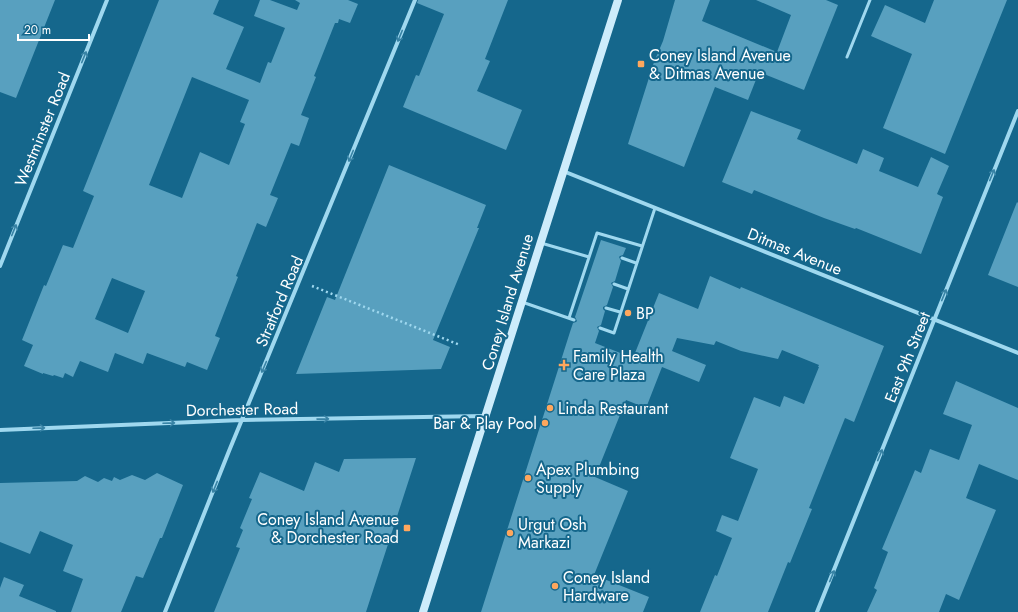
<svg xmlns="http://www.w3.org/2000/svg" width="1018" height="612" viewBox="0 0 1018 612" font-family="Jost,sans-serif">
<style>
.building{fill:#58a0bf;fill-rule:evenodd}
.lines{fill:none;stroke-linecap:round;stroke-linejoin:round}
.path{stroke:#9fd8ef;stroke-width:2.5;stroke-dasharray:2 3;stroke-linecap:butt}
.lane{stroke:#9fd8ef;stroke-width:3}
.street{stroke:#9fd8ef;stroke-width:4}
.secondary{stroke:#cdecfb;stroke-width:8}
.oneway{stroke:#3883a5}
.poi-dot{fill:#ffa75d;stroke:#15678c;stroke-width:1.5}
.labels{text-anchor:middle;stroke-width:4;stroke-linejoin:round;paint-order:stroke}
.poi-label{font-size:16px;fill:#fff;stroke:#15678c;text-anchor:start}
.street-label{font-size:16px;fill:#fff;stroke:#15678c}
</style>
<rect width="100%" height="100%" fill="#15678c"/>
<path class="building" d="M0 0H55L16 98 0 92Z
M159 0H219L213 14 244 27 226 69 260 83 268 62 271 63 285 28 254 16 260 0H270L297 10 300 3 295 0H348L358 4 350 23 339 19 338 23H335L314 76 316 77 301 115 309 118 299 146 291 143 270 195 278 198 266 227 257 223 236 276 238 277 215 336 220 338 207 370 187 362 185 367 147 353 143 364 115 353 108 372 80 361 73 377 65 373 63 378 54 375 53 376 43 373V374L24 366 33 345 22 340 44 285 46 286 63 245 73 248 94 196 83 191ZM192 77 249 100 240 122 245 124 229 165 200 152 182 198 149 185ZM112 278 145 291 128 333 95 319Z
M418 0H508L485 59 490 61 477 91 522 110 506 150 403 107 416 75 419 76 444 14 417 3Z
M675 0H710L702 21 777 52 791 15 756 0H826L838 5 804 90 759 72 748 100 715 87 684 167 628 144 654 62 663 41Z
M934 0H1007L945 154 883 128 912 54 871 36 885 5 925 23Z
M751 111 801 130 797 139 857 164 863 149 884 158 879 171 918 187 931 157 949 166 937 194 943 197 921 254 856 228 855 229 824 218 754 190 752 194 722 182Z
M389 165 486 205 477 228H479L433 340 450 347 441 369 296 374 327 297 335 300Z
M1017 202 1018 203V287L988 275Z
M601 240 626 248 623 255 620 256 619 257 621 261 615 281 611 283 613 287 607 305 603 307V309L605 311 601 325 597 327 599 331 595 343 633 358 659 293 698 309 710 276 740 289 741 287 884 346 854 422 845 418 809 508 812 509 790 563 788 562 768 612H700L715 575 717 576 732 538 716 531 722 515 738 521 758 469 730 458 754 397 780 407 784 396 804 404 819 367H818L819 365 782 350 778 359 741 351 716 341 714 345 677 338 672 351 706 365 699 382 662 367 646 408 626 400 595 477 628 491 594 575 649 597 643 612H481L570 332 573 323 576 322 577 321 575 317Z
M956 381 1018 408V480L979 464 966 498 996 510 959 600 946 594 939 612H867L877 590 874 588 888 552 882 549 915 470 921 473 930 449 959 460 972 425 943 414Z
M416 458 366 612H214L240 548 236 547 243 530 240 528 252 499 249 498 260 472 304 491 315 462 339 472 344 459Z
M157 473 183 485 162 538H160L143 578 136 576 121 612H71L83 579 63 571 73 545 40 531 30 554 0 542V483L77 481 85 476 98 482 104 478 112 481 114 477 120 480 132 475 145 480Z
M4 577 24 585 19 596 56 611V612H0V588Z"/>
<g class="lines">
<path class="path" d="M312 286 460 345"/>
<path class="lane" d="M847 57 870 0
M541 243 589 257
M622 258 636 263
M614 284 628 289
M522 302 574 320
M606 308 620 312
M569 318 597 233 642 246
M600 328 614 333 655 208"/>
<path class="street" d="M563 171 1018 353
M0 266 107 0
M0 430 242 420 485 416
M165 612 229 451 415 0
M817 612 1018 111"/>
<path class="secondary" d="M423 612 618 0"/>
</g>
<defs><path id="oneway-shaft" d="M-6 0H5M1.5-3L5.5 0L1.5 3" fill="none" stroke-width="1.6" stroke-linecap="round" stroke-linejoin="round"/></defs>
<g class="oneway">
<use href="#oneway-shaft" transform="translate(400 36) rotate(112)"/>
<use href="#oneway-shaft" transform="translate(84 57) rotate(-68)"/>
<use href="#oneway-shaft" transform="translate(351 156) rotate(112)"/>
<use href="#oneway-shaft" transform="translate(992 175) rotate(-68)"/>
<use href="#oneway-shaft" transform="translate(14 230) rotate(-68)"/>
<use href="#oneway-shaft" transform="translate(944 295) rotate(-68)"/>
<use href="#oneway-shaft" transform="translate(264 367) rotate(113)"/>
<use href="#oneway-shaft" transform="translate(323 419) rotate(-1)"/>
<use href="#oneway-shaft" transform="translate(169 423) rotate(-2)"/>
<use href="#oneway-shaft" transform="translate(39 428) rotate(-2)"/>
<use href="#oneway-shaft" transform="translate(880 455) rotate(-68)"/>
<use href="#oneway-shaft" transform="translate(215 487) rotate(112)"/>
<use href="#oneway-shaft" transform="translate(832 576) rotate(-68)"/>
</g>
<g class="poi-dot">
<rect x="637" y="60" width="8" height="8" rx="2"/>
<circle cx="628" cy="313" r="4"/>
<path d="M562 359h4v4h4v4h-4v4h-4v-4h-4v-4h4z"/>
<circle cx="550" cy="408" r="4"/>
<circle cx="545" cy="423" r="4"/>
<circle cx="528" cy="478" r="4"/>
<rect x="403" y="524" width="8" height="8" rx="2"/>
<circle cx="510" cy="533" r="4"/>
<circle cx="555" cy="586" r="4"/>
</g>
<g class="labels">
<g class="poi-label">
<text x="649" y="61">Coney Island Avenue<tspan x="649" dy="18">&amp; Ditmas Avenue</tspan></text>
<text x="636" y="319">BP</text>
<text x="573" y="362">Family Health<tspan x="573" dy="18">Care Plaza</tspan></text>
<text x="558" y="414">Linda Restaurant</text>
<text x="537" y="429" text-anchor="end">Bar &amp; Play Pool</text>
<text x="536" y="475">Apex Plumbing<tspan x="536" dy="18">Supply</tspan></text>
<text x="399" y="525" text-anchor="end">Coney Island Avenue<tspan x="399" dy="18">&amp; Dorchester Road</tspan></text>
<text x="518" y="530">Urgut Osh<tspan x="518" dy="18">Markazi</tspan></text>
<text x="563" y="583">Coney Island<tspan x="563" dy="18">Hardware</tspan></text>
</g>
<g class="street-label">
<text transform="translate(42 129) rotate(-68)" y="6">Westminster Road</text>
<text transform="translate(795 251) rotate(22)" y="6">Ditmas Avenue</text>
<text transform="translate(279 301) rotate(-67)" y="6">Stratford Road</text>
<text transform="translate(507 302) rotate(-73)" y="6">Coney Island Avenue</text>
<text transform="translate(907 357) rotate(-68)" y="6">East 9th Street</text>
<text transform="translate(242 409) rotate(-1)" y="6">Dorchester Road</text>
</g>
</g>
<path d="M18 34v6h71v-6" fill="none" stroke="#ffffff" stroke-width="2"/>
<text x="24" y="34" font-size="12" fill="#ffffff" stroke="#15678c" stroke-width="3" paint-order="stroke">20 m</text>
</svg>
